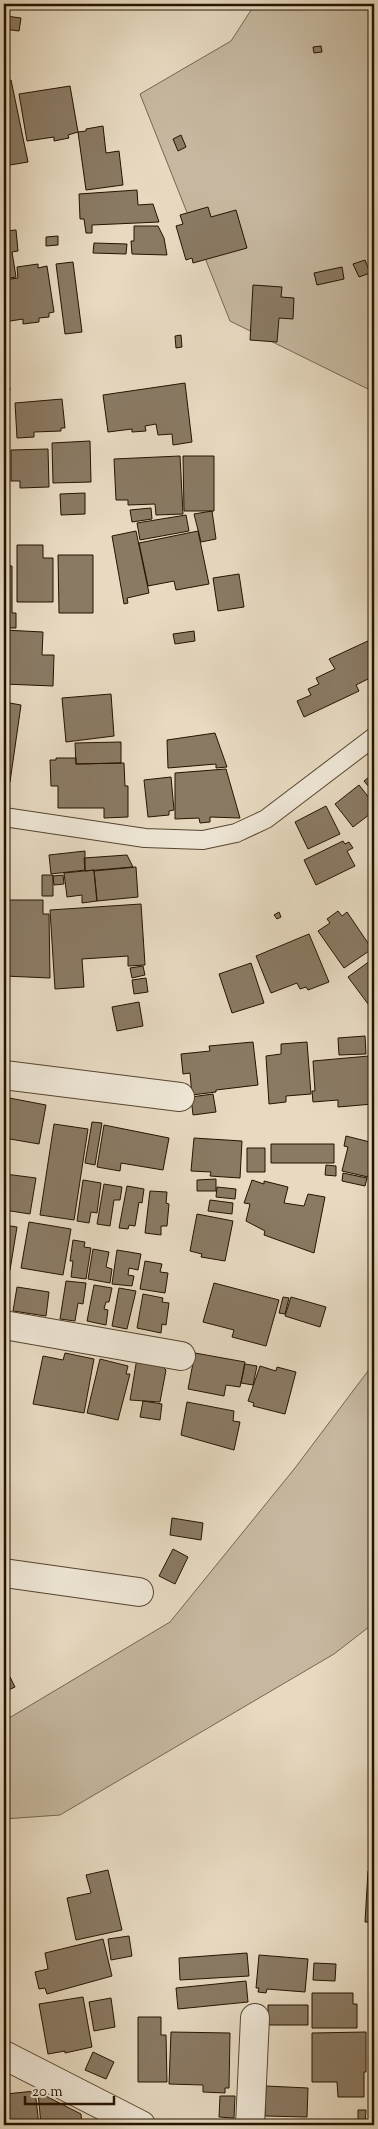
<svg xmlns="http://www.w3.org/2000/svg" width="378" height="2129" viewBox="0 0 378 2129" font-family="'Sorts Mill Goudy',serif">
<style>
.green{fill:#c6b8a0;stroke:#766650}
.building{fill:#8a7a64;stroke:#251300}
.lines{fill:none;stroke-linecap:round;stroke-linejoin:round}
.service-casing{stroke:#564530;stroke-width:20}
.minor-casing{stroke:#564530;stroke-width:30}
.service{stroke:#efe7d7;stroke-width:18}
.minor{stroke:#efe7d7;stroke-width:28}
</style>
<rect width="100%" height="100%" fill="#e7dac1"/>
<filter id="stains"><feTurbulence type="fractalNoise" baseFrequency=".004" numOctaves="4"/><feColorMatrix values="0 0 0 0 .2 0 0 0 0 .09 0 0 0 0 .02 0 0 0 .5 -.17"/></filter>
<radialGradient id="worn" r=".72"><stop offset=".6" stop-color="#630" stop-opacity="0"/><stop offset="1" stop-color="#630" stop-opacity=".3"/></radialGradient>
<path class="green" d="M255 4H374V392L230 321 140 94 231 41Z
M374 1363V1623L334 1654 60 1815 4 1819V1721L170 1622 295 1468Z"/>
<path class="building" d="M6 16 21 18 19 31 4 29Z
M321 46 322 52 314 53 313 47Z
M11 80 28 162 4 166V88L7 87 6 81Z
M70 86 78 132 68 135 69 138 54 141V137L27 141 19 94Z
M103 126 106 153 119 151 123 185 86 190 78 132 86 131V129Z
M181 135 186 147 178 151 173 139Z
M137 190 138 205 153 204 159 222 92 225V233H86L84 219H80L79 194Z
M208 207 211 217 236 210 247 248 193 263 192 258 186 260 176 226 183 224 180 215Z
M134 226H158L164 238 167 255 132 254 131 241H134Z
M16 230 18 251 12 252 16 277 4 279V231Z
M58 236V245L46 246V237Z
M94 243 127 244 126 254 93 253Z
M365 260 370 273 359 277 353 264Z
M73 262 82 332 65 334 56 264Z
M38 264V268L47 266 54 312 49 313V317L39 318V322L23 324V319L4 322V280L18 278 17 267Z
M342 267 344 279 317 285 314 273Z
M253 285 282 287 281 297 294 298 293 319 279 318 277 342 250 340Z
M181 335 182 347 176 348 175 336Z
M185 383 192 442 173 445 172 434 158 435 156 424 145 426 146 431 132 432V429L108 432 103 395Z
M4 387 10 388 4 432Z
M62 399 65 428H61V431L34 432V437L17 438 15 403Z
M90 441 91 482 53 483 52 443Z
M4 444H8L4 496Z
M48 449 49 487 20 488V481H11V450Z
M180 456 183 514 156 515 155 504 128 505V500H116L114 459Z
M183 456H214V511H184Z
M85 493V514L61 515 60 494Z
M151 508 152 519 132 522 130 510Z
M212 511 216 539 201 542 194 514Z
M186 515 189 531 140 540 137 523Z
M136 531 149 593 127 598 128 603 124 604 112 536Z
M198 531 209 584 176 590 174 581 148 586 139 543Z
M17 545H43V558H53V602H17Z
M58 555H93V613H59Z
M4 566H12V613H16V628H4Z
M239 574 244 607 218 611 213 578Z
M4 630 43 632 42 655H54L53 686 4 684Z
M194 631 195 641 175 644 173 634Z
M370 640 374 648V676L356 685 359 691 304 717 297 701 311 695 308 689 319 684 316 678 335 669 329 659Z
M111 694 114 736 66 742 62 698Z
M4 702 21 705 10 782 4 781Z
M215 733 227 767 216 768V764L168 768 167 740Z
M121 742V763L76 764 75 743Z
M56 758H76V764L124 763 125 786H128V817L104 818V808H58V786H51L50 760H56Z
M226 769 240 818 210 817V822L200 823 199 818 175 819V773Z
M374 773V793L364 781Z
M171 777 174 810 169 811V815L148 817 144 780Z
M359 785 374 804V811L353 827 335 804Z
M326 806 340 834 308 849 295 822Z
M343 841 345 844 349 842 353 848 347 851 355 866 316 885 304 860Z
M85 851V870L51 874 49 855Z
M127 855 133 867 85 871 84 858Z
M136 867 138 897 97 901 94 871Z
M94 870 97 901 82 903V895L67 897 64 873Z
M42 875H53V896H42Z
M63 875 64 884 54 885 53 876Z
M4 900H43V914H49L50 978 4 976Z
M141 904 145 965 128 966V956L82 959 84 987 55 989 50 910Z
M338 911 342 916 347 912 372 949 344 968 318 931 330 923 327 919Z
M279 912 281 917 277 919 274 915Z
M309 934 329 982 308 990 306 987 300 989 297 983 271 993 256 956Z
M374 958V1012L348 977Z
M251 963 264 1003 232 1013 219 974Z
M143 966 145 975 132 978 130 968Z
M146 978 148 992 134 994 132 980Z
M139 1002 143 1026 117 1031 112 1007Z
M365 1036 366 1054 339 1055 338 1038Z
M253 1042 258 1085 216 1090V1092L192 1095 190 1073 183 1074 181 1054 210 1051 209 1046Z
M307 1042 311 1094 286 1096V1102L269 1104 266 1056 281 1054V1044Z
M369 1056 373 1104 338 1107V1100L313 1102 312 1091H315L313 1061Z
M213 1094 216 1112 193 1115 191 1097Z
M4 1097 46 1105 39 1144 4 1138Z
M92 1122 102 1123 95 1165 85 1163Z
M54 1124 88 1129 74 1220 40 1215Z
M104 1125 169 1138 163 1170 121 1163 120 1171 97 1167Z
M346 1136 374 1143V1153L368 1177 342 1171 348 1147 344 1146Z
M194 1138 242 1141 240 1178 210 1176 211 1172 191 1171Z
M271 1144H334V1163H271Z
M247 1148H265V1172H247Z
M326 1165 336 1166V1176L325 1175Z
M4 1170H6L5 1174 36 1178 30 1214 4 1210Z
M343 1173 367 1178 365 1186 342 1181Z
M216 1179V1191H197V1180Z
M83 1180 101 1183 97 1213 91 1212 89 1223 77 1221Z
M252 1180 264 1184V1181L288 1187 284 1203 304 1206 308 1194 325 1197 314 1253 264 1235 265 1231 246 1221 250 1204 244 1203Z
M104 1184 122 1187 120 1200H114L110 1226 97 1224Z
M127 1186 144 1189 142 1203 139 1202 135 1226 129 1225 128 1229 119 1228Z
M217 1187 236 1189 235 1199 216 1197Z
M150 1191 167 1192 166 1203 169 1204 167 1226H161V1235L145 1233Z
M210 1200 233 1203 232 1214 208 1211Z
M197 1214 233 1221 225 1261 201 1257 202 1254 190 1251Z
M29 1222 71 1229 63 1275 21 1268Z
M4 1225 17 1227 10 1270 4 1268Z
M73 1240 85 1242 84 1247 91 1248 86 1279 71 1277 73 1261H70Z
M93 1249 109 1252 106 1267 112 1269 110 1283 88 1279Z
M117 1250 141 1254 138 1270 129 1268 128 1275 134 1276 132 1286 112 1284Z
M145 1261 162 1264 160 1272 168 1273 165 1293 140 1289Z
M66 1281 86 1283 83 1304 78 1303 75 1321 60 1319Z
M214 1283 279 1300 266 1346 232 1337 234 1330 203 1322Z
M94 1285 112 1288 109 1302H106L104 1309 108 1310 106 1325 87 1321Z
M17 1287 49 1292 46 1316 13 1311Z
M119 1288 136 1291 127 1329 112 1326Z
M143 1294 163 1298 162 1302 169 1303 166 1325 162 1324 161 1333 137 1328Z
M283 1297 289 1298 285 1314 279 1313Z
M291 1297 326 1307 320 1327 285 1316Z
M65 1353 94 1359 84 1413 33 1404 43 1356 63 1360Z
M195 1353 245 1362 240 1387 226 1385 224 1396 188 1389Z
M137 1358 157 1361 166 1370 160 1402 130 1400Z
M100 1359 128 1366 126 1374H130L118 1420 87 1413Z
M245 1364 257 1366 253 1385 241 1383Z
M260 1366 276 1371 277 1367 296 1372 285 1414 253 1406 254 1403 248 1401Z
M143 1401 162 1404 160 1420 140 1417Z
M187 1402 234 1411 233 1421 240 1422 234 1450 181 1435Z
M172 1518 203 1523 201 1540 170 1535Z
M173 1549 188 1557 175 1584 159 1576Z
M10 1677 15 1687 4 1692V1680Z
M108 1870 122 1930 76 1940 67 1898 91 1893 86 1875Z
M368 1871 374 1872V1922H365Z
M129 1936 132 1956 111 1960 108 1939Z
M103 1939 112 1976 47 1994 45 1988 39 1989 35 1972 48 1969 45 1953Z
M4 1946 8 1959 4 1960Z
M247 1953 249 1976 180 1980 179 1958Z
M259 1955 308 1959 305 1992 267 1989 266 1993 258 1992 259 1988H256Z
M314 1963 336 1964 335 1981 313 1980Z
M246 1981 248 2002 178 2009 176 1988Z
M312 1993H353V2004H357V2028H312Z
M83 1997 92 2047 65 2053V2051L48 2054 39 2004Z
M111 1998 115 2027 94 2031 89 2002Z
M268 2005H308V2025H268Z
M138 2017H161V2035H166L167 2082H138Z
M171 2032 230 2033 229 2088H225V2093L203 2092V2085L169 2084Z
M366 2032V2072H364V2097H338L337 2082H312V2033Z
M93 2052 114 2062 106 2079 85 2070Z
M266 2086 308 2088 307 2117 265 2116Z
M35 2091 39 2125H9L6 2094Z
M38 2092 81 2114 82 2125H41Z
M220 2096H235L234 2118 219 2117Z
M4 2106 6 2125H4Z
M358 2110H366L365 2125H358Z"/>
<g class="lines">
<defs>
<path id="service" d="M4 817 145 838 203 840 236 833 266 819 374 737"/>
<path id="minor" d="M4 1075 180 1097
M4 1325 181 1356
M4 1573 139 1592
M4 2055 141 2125
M250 2125 255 2018"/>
</defs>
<use href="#service" class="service-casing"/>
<use href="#minor" class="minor-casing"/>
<use href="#service" class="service"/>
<use href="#minor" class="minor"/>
</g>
<rect width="378" height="2129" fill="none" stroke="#e7dac1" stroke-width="20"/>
<rect x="5" y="5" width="368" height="2119" fill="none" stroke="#251300" stroke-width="2.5"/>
<rect x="10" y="10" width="358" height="2109" fill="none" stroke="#251300"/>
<path d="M25 2096v8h89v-8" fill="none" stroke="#251300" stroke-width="2.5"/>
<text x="32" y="2096" font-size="15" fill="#251300" stroke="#efe7d7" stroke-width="4" paint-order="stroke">20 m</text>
<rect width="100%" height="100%" filter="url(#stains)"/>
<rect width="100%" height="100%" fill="url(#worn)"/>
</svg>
